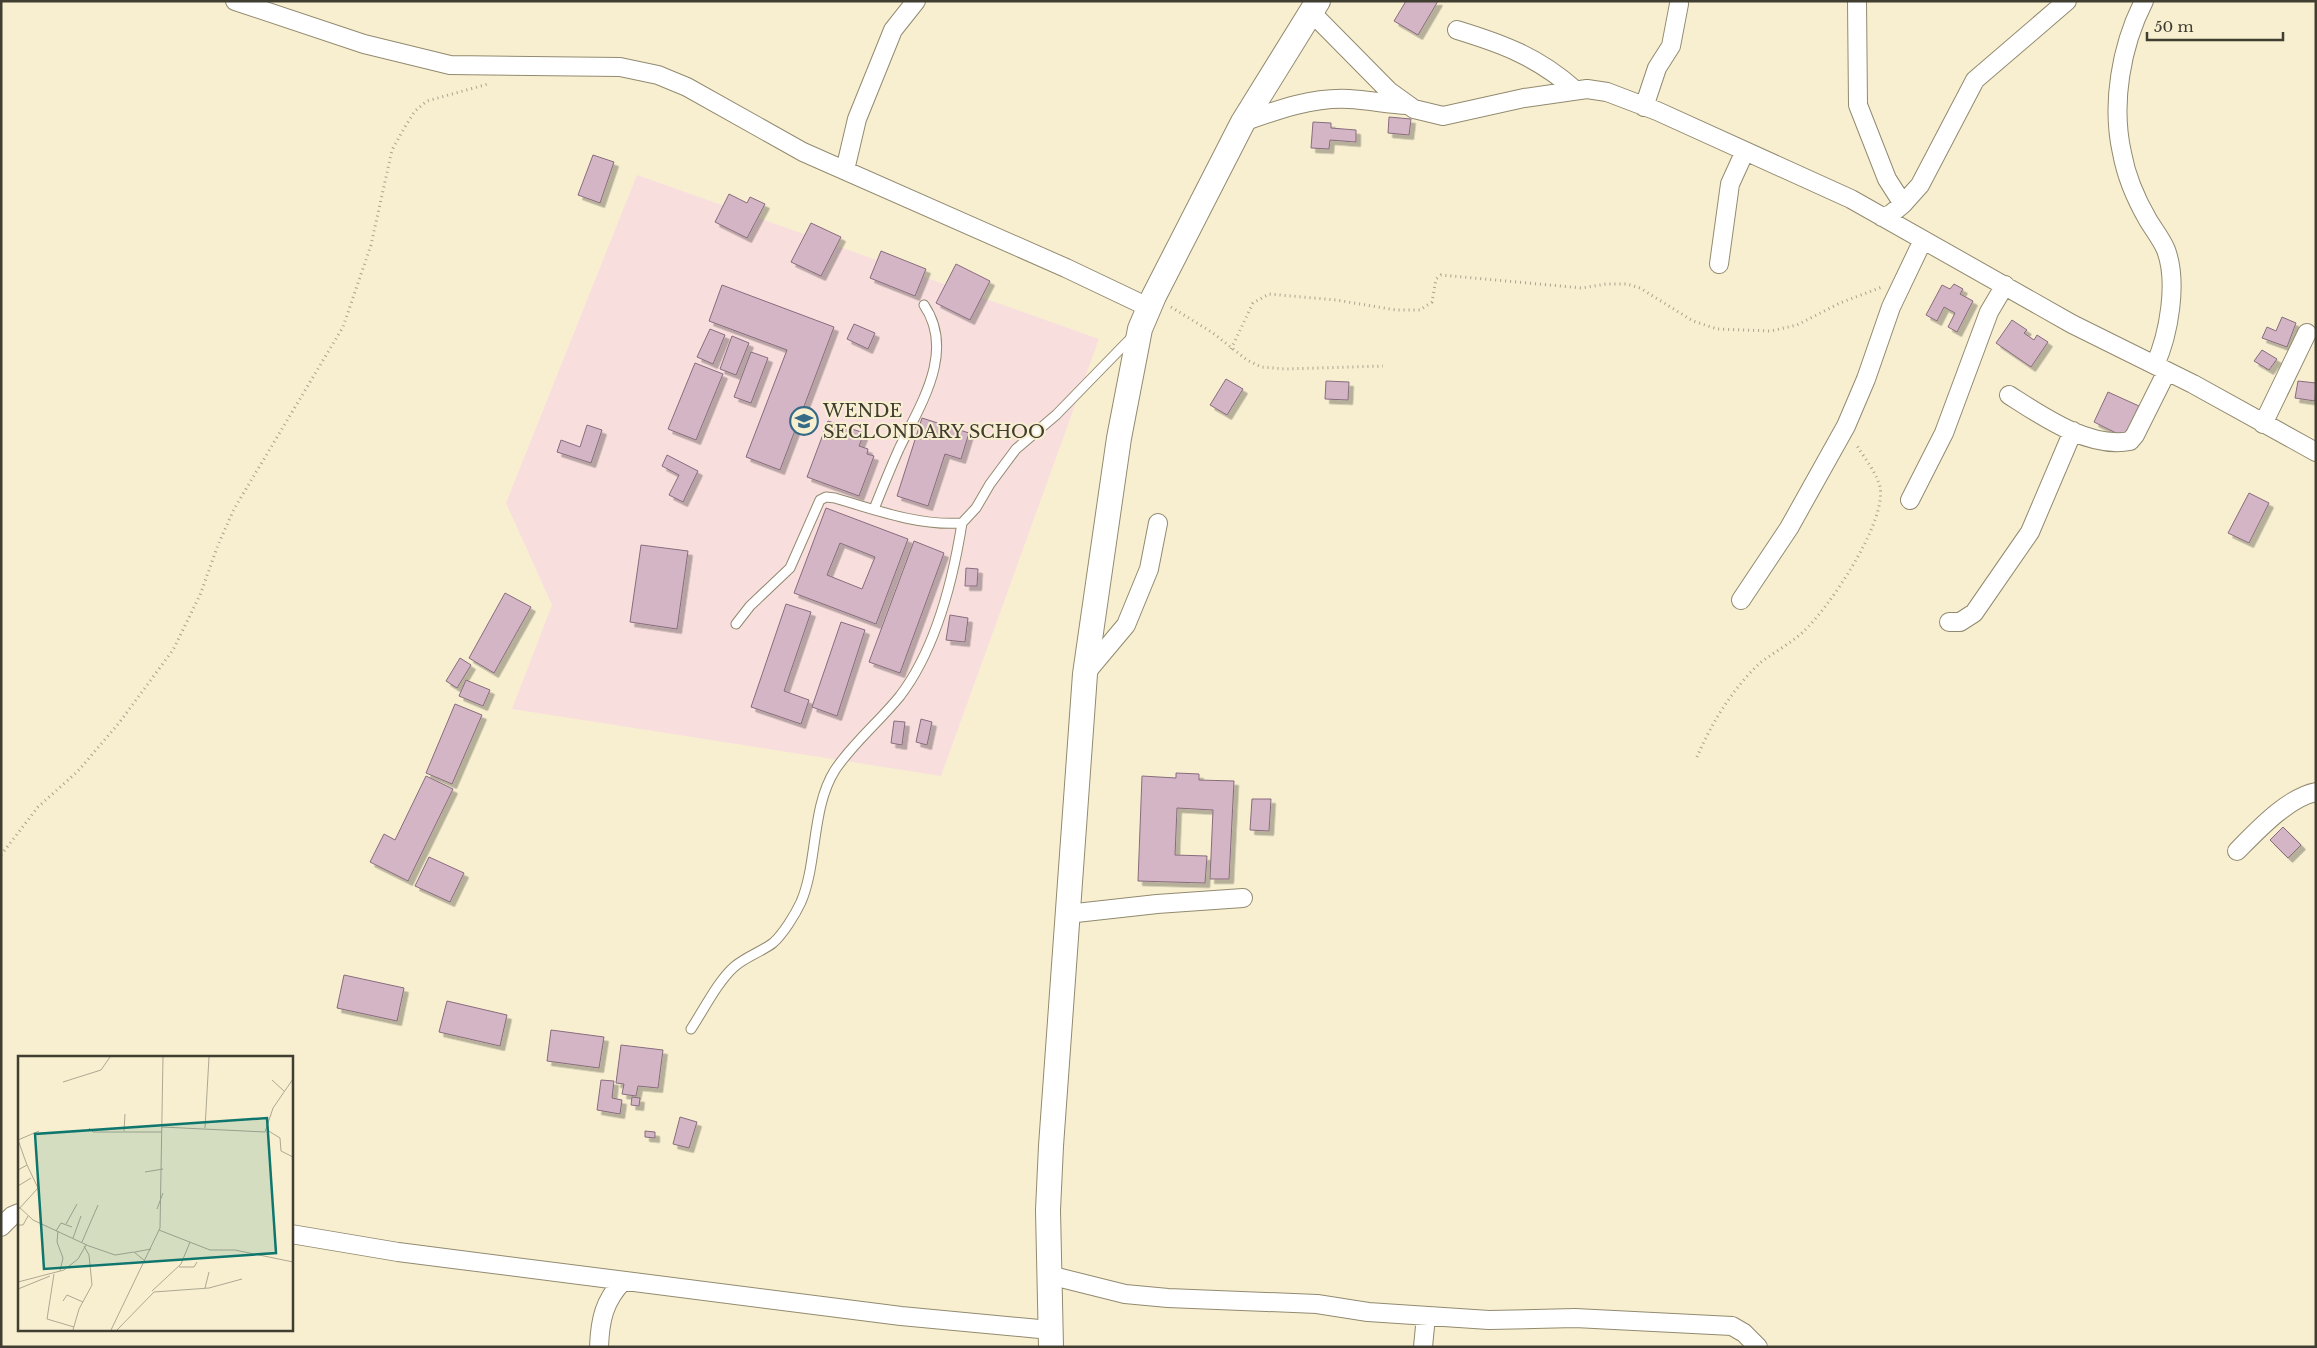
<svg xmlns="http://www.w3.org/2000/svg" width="2317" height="1348" viewBox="0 0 2317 1348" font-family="'Libre Baskerville',serif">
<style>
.education{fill:#f9dede}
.building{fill:#d3b5c6;stroke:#876c7c;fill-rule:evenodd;filter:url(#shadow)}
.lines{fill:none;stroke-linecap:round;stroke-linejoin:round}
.lane-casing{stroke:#928a6f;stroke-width:11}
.street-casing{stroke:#928a6f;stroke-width:20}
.secondary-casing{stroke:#928a6f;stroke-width:26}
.path{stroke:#a9a28c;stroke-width:3;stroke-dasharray:1 4;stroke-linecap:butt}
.lane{stroke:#fff;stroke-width:9}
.street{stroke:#fff;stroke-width:18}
.secondary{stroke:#fff;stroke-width:24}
.labels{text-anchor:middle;stroke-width:4;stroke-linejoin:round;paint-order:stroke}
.poi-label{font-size:18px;fill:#403d31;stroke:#f8efd1;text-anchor:start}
.inset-road{fill:none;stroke:#aea891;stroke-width:1}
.view{fill:#0f766e;fill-opacity:0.15;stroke:#0f766e;stroke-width:2.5}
.inset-edge{fill:none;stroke:#403d31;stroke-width:2.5}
</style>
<defs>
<filter id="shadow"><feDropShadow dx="4.5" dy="4.5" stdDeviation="0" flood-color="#0004"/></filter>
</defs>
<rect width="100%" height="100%" fill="#f8efd1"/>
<path class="education" d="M637 175 1099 339 941 776 512 709 552 605 506 503Z"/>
<path class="building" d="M1406 1H1438L1418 35 1394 21Z
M1389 117 1411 119 1409 135 1388 133Z
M1313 122 1331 123V128L1356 130V142L1330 140 1329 149 1311 148Z
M593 155 614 162 600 203 578 195Z
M729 194 747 203 750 197 765 204 747 238 715 222Z
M811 223 841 237 821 276 791 262Z
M881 251 926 269 915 296 870 278Z
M956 264 990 281 970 320 936 303Z
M1954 284 1963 289 1960 294 1973 301 1957 332 1948 327 1955 313 1944 307 1937 321 1926 315 1942 285 1950 289Z
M722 285 834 327 780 470 746 457 787 350 709 321Z
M2282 317 2296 323 2287 347 2262 338 2267 327 2276 331Z
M2012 320 2027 330 2024 333 2034 340 2037 335 2048 342 2031 367 1996 343Z
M854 324 875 333 868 349 847 339Z
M710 329 725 335 713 364 697 357Z
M732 336 749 343 736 375 720 369Z
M2262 350 2277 359 2269 370 2254 361Z
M751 352 768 358 751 403 734 397Z
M695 363 723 374 696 440 668 429Z
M1226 379 1243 389 1227 415 1210 405Z
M1326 381 1349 382 1348 400 1325 399Z
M2298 381 2316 383 2315 401 2295 398Z
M2108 392 2139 406 2124 437 2094 422Z
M922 418 969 433 961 459 945 454 928 506 897 496Z
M828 421 864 433 859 446 868 449 867 454 874 456 859 496 807 477Z
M587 425 602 430 591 463 557 452 561 440 580 447Z
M667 455 698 471 683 502 669 495 679 475 662 466Z
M2249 493 2269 503 2249 543 2228 533Z
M826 508 908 539 876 624 794 593ZM840 543 875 557 862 589 827 575Z
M914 541 944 553 900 673 869 662Z
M641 545 688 551 677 629 630 622Z
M966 568 978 569 977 586H965Z
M505 593 531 607 494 673 469 658Z
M786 604 811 612 784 691 809 700 801 724 751 707Z
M950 615 968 618 965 642 946 640Z
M841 622 865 630 837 716 812 707Z
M460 658 471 665 457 688 446 681Z
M466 680 490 690 483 706 459 696Z
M455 704 482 715 452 784 426 773Z
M921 719 932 722 927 745 916 742Z
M894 721 905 722 902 745 891 743Z
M1176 773 1199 774V780L1234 781 1229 879H1210L1213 810 1177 808 1175 855 1207 856 1205 883 1138 881 1142 776 1176 778Z
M426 776 453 789 408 881 370 862 384 834 395 840Z
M1252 799H1271L1269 831 1250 830Z
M2283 827 2301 845 2288 858 2270 840Z
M429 857 464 873 450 902 415 886Z
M344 975 404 988 397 1021 337 1008Z
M447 1001 507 1015 500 1046 439 1032Z
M551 1030 604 1037 599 1068 547 1061Z
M621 1045 663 1050 658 1088 638 1086 636 1096 622 1094 624 1084 616 1083Z
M601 1080 614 1081 612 1098 622 1100 620 1114 597 1110Z
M632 1097 640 1098 639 1106 631 1105Z
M680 1117 697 1122 689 1148 673 1144Z
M645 1131 655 1132V1138L645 1137Z"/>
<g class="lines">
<defs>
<path id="lane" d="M874 509C882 489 890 469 899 449 920 405 956 352 924 305
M736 624 750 606 790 568 820 500 826 497 835 498C875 510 919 526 962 523L976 508 990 484 1016 449 1056 415 1132 337
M691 1029C703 1011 718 981 734 967 745 957 761 952 773 943 783 934 795 915 801 902 818 862 811 808 835 770 853 743 879 722 900 696 935 650 953 580 962 523"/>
<path id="street" d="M235 1 364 44 450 65 620 67 658 75 687 87 803 152 1066 268 1148 307
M1857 1 1858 105 1887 179 1903 204
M2144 1C2121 46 2111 104 2122 153 2126 175 2137 201 2148 220 2154 230 2162 240 2166 250 2178 282 2169 334 2155 365
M1311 12 1389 91 1414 109 1443 116 1524 98 1587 89 1607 92 1657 111 1851 199 2072 324 2193 384 2316 452
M1457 30C1503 44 1538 57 1575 90
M1644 107 1657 68 1671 46 1679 4
M1243 122C1277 110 1312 97 1349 99 1368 100 1388 104 1407 105
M845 170 857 119 893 30 916 1
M1882 217 1891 214 1903 204 1920 185 1975 80 2067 1
M1719 264 1730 184 1745 151
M2009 395C2042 416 2089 449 2130 441L2135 435 2167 371
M2263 424 2307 333
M1910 500 1944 433 1989 312 2005 285
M1741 600 1789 528 1846 426 1866 379 1891 307 1923 240
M1949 622H1960L1974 613 2030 532 2073 431
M1085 674 1126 625 1149 569 1158 523
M2237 851C2256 832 2288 797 2316 792
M1067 914 1157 904 1243 898
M1 1227 12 1216 19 1213
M291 1234 398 1252 901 1316 1050 1330
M1049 1275 1125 1294 1168 1298 1317 1304 1368 1312 1489 1320 1575 1318 1732 1326 1744 1333 1758 1347
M599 1347C600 1320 604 1301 623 1281
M1423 1347 1426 1316"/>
<path id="secondary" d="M1051 1347 1048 1210 1051 1146 1085 674 1119 438 1140 329 1154 296 1243 122 1318 1"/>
</defs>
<use href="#lane" class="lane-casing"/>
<use href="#street" class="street-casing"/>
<use href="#secondary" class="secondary-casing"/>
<path class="path" d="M1171 307 1213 333 1247 360 1261 367 1285 369 1383 366
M1231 349 1253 303 1269 294 1336 300 1396 310H1420L1432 302 1436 279 1441 275 1582 288 1606 284H1627L1640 288 1693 321 1717 329 1771 331 1797 325 1840 303 1882 287
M1697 757C1711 724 1733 688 1760 663 1774 652 1790 644 1803 632 1829 608 1887 522 1880 487 1876 471 1864 458 1856 444
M1 855 38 807 78 771 119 723 173 650 200 595 218 545 234 509 343 327 371 245 392 150 406 125 415 111 427 101 488 84"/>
<use href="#lane" class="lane"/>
<use href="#street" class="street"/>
<use href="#secondary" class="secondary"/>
</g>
<defs>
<symbol id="school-ring" viewBox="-11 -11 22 22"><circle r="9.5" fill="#f8efd1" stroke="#356b87" stroke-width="1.5"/><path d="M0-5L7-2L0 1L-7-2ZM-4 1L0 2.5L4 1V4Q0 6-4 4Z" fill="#356b87"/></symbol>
</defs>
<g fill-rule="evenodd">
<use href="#school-ring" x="788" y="405" width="32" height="32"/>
</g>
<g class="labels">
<g class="poi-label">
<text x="823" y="417">WENDE<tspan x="823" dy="21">SECLONDARY SCHOO</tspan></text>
</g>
</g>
<g transform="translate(18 1056)">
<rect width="275" height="275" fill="#f8efd1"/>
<path class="inset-road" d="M254 24 266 35M45 26 83 14 92 1M144 71 247 76 255 52 275 23M71 72 75 76H144M187 72 191 1M249 74 262 82 263 95 275 101M106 75 107 58M0 84 9 109 0 114M0 84 21 75M127 116 145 113M0 130 13 122M0 150 15 164 71 190 97 199 116 196 127 205M139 153 145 137M0 154 20 132 9 109M48 168 59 148M0 169H5L10 160M141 174 192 194H217L275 206M38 175 43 167 54 171M40 175 39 186 45 202 42 215M55 182 63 160M64 186 80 149M117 196 133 193M161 211H176L179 206M36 218 29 263 56 271M0 226 46 214 60 203 68 189M187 232 191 216M0 233 32 220M134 235 163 208 172 186M45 245 49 239 65 246M55 274 61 253 74 229 71 199 66 190M93 274 142 172 145 1M99 274 136 236 191 232 224 223"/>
<path class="view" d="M249 62 258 197 26 213 17 78Z"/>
<rect width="275" height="275" class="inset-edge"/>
</g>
<rect width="2317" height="1348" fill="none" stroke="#403d31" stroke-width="5"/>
<path d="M2147 32v8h136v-8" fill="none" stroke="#403d31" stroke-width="2.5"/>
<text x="2154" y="32" font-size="15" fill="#403d31" stroke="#f8efd1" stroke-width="4" paint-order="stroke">50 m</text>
</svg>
